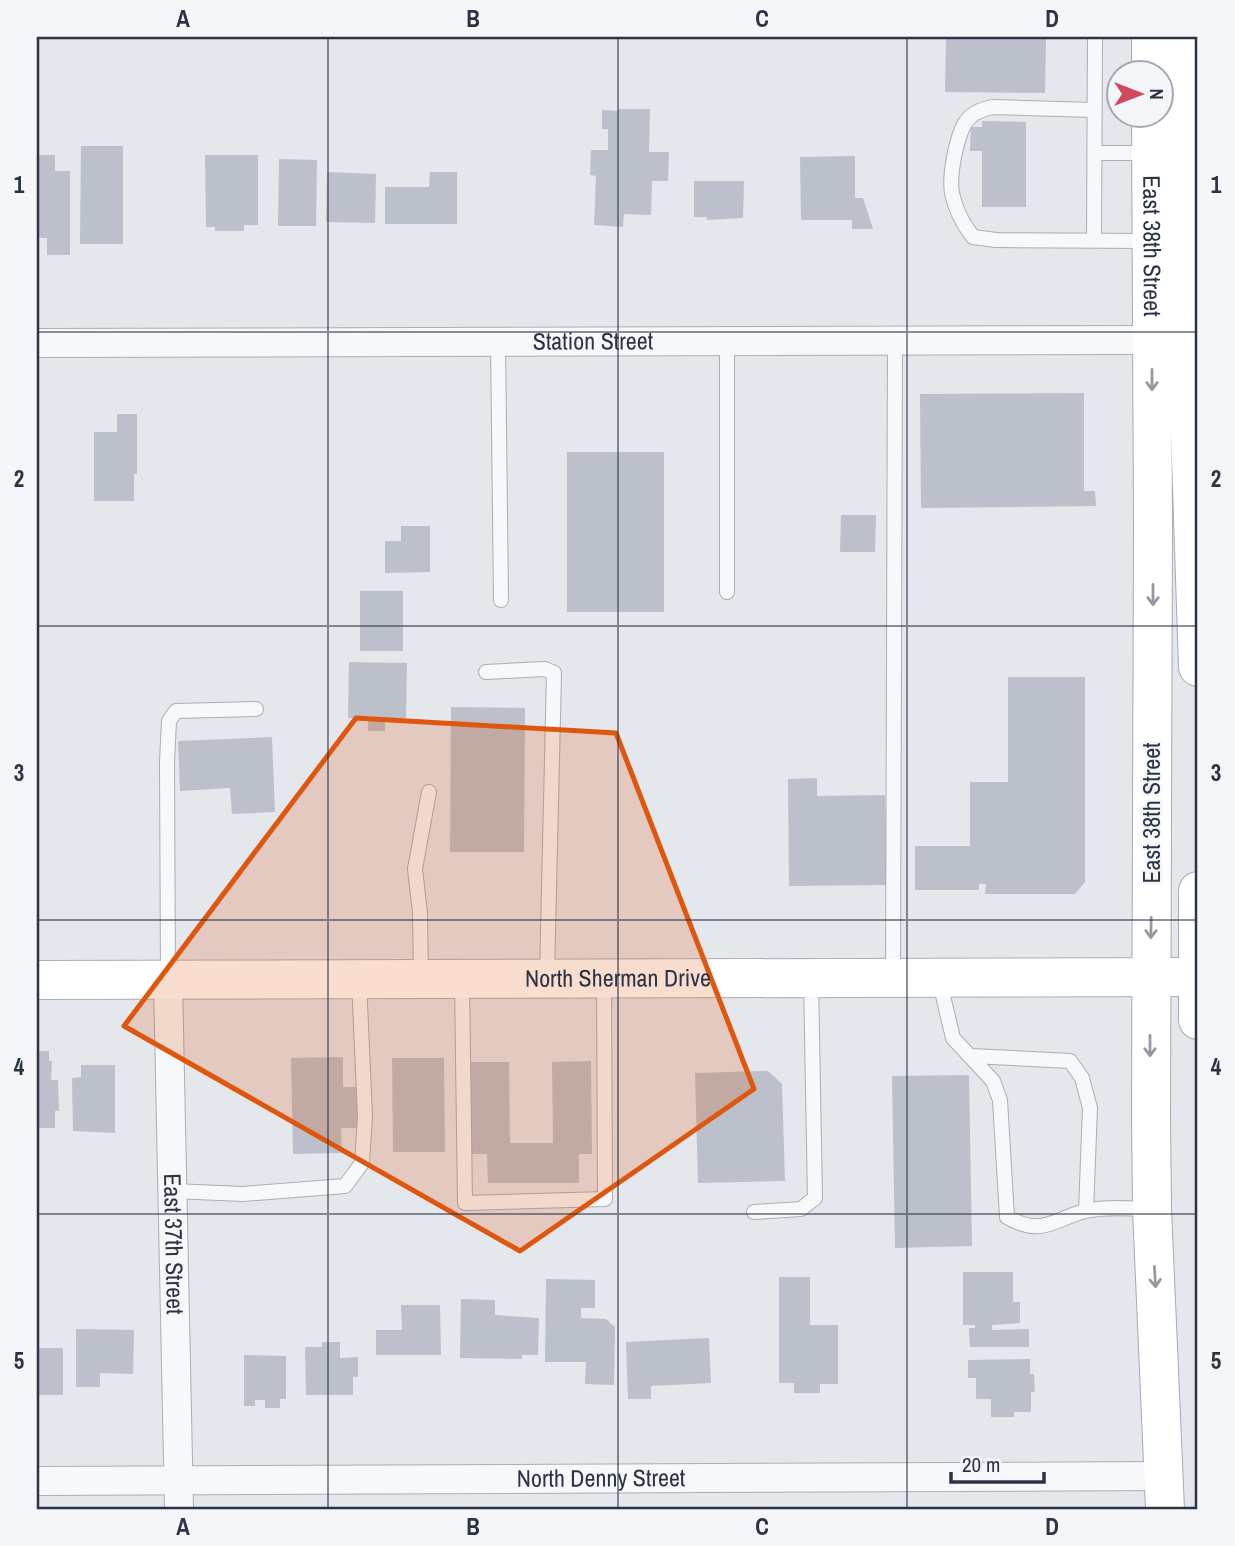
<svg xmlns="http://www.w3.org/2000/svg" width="1235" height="1546" viewBox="0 0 1235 1546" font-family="'Archivo Narrow',sans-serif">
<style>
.building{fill:#bbc0ca}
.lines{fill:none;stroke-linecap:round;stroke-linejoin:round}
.service-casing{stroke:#a9aeb7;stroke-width:16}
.minor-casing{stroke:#a9aeb7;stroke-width:30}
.secondary-casing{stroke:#a9aeb7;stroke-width:40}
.primary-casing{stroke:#a3abb8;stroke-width:40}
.service{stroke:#f7f8fa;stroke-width:14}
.minor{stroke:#f7f8fa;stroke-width:28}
.secondary{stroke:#fff;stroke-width:38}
.primary{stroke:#fff;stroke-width:38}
.oneway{stroke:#959aa2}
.marked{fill:#df570f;fill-opacity:0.2;stroke:#df570f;stroke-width:5;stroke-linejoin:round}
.grid{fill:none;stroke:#2b3445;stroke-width:2;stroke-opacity:0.55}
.labels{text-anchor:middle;stroke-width:5;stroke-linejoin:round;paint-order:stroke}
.street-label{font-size:24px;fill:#2b3445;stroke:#f4f6f9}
.neatline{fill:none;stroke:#2b3445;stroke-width:2.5}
.grid-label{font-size:23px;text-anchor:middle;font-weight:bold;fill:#2b3445}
</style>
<rect width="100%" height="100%" fill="#e4e7ec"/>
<path class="building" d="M946 37H1046L1045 93 945 92Z
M618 109H650L649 152H669L668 181H652L651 215 624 214 623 227 594 225 596 176 590 175 591 150H608V129H602V110L618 111Z
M982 121 1026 122V207H982V151H970L971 127H982Z
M81 146H123V244H80Z
M37 155H55V171H70V255H47V238H37Z
M205 155H258V225H244V231H215V227H206Z
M855 156V198H863L873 229H852V220H801L800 157Z
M279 159 317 160 316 226H278Z
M327 172 376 174 375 223 326 222Z
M430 172H457V224H385V187H429Z
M694 181H744L743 218 707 220V217H694Z
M1084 393V491H1095L1096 506 921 508 920 394Z
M117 414H137V474H134V501H94V432H117Z
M567 452H664V612H567Z
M841 515H876L875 552H840Z
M401 526H430V572L385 573V541H401Z
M360 591H403V651H360Z
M349 662 407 663 406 718H385V731H368V718H348Z
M1008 677H1085V882L1075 894H985L986 884H979V890H915V846H970V782H1008Z
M451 707 525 708 524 852H450Z
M272 737 275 812 232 814 230 788 180 791 178 741Z
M817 778V796L885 795 887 885 789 886 788 779Z
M37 1051H49V1061H52L51 1080H58L59 1111H55V1128H37Z
M343 1057V1087H359V1128H341L342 1153 293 1154 291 1058Z
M392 1058H444L445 1152H393Z
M591 1061 592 1154H579V1183H488L487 1154H471V1062H509L510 1143H553L552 1062Z
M81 1065H115V1133L73 1131 72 1078 81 1077Z
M768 1071 782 1084 785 1181 698 1183 695 1073Z
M969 1075 972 1246 895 1248 892 1076Z
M963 1272H1013V1302H1020V1323L992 1325V1330L1029 1329V1347H970L969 1328H975V1325H963Z
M779 1277H810V1325H838V1384H820V1393H794V1383H779Z
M546 1279 595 1280V1308H581V1318L606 1319 615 1327 614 1385 585 1384 586 1362H545Z
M461 1299 495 1300V1315L539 1318 538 1355H522V1359L460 1358Z
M401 1305H440L441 1355H376V1330H402Z
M76 1329 134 1330 133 1374 100 1373V1387H76Z
M709 1338 711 1383 651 1386V1399H628L626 1342Z
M322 1342H340V1358L358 1357V1377H353V1395H306L305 1347H322Z
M37 1348H63V1395H37Z
M244 1355 286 1356V1399H280V1408H265V1400H255V1406H244Z
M1030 1359V1374H1034L1035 1392H1031V1412H1014V1417H991V1399H976V1378H968V1360Z"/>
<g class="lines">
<defs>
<path id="service" d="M1094 110 993 107C982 109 971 113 965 123 956 139 949 175 952 193 955 209 963 224 973 237L996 240 1149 241
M1095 153H1150
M1094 240 1095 37
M498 341 501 600
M727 592V340
M486 672 545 669 554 673 547 976
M893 976 895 340
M421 978 420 913 415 869 429 792
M168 979 167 762 169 721 176 711 256 709
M939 979 953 1038 993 1081 1000 1100 1007 1217C1042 1237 1052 1220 1085 1211 1105 1206 1130 1209 1151 1209
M462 982 465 1203 605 1199 604 979
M972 1056 1070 1061 1082 1078 1090 1108 1086 1211
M173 1191 243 1194 345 1186 362 1163 365 1116 359 981
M754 1212 801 1209 815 1198 811 979"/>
<g id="minor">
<path id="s1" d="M37 343 1152 340"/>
<path id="s2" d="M168 980 179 1509"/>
<path id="s3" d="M37 1481 1165 1476"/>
</g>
<g id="secondary">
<path id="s4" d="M37 980 1198 977"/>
</g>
<g id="primary">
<path d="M1151 37V74"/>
<path d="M1187 37V338L1198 667"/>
<path id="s5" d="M1151 116 1153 527 1151 1115 1152 1209 1165 1509"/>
<path d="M1198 891V1020"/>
</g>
</defs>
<use href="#service" class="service-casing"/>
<use href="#minor" class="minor-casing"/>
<use href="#secondary" class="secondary-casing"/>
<use href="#primary" class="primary-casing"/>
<use href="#service" class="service"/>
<use href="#minor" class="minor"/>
<use href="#secondary" class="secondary"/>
<use href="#primary" class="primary"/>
</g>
<defs><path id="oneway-shaft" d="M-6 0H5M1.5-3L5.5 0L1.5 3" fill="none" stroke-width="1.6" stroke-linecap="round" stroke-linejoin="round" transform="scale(1.75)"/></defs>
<g class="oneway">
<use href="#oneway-shaft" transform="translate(1152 380) rotate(90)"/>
<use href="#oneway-shaft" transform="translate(1153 595) rotate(90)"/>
<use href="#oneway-shaft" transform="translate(1151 928) rotate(91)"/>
<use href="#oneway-shaft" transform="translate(1150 1046) rotate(90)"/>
<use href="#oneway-shaft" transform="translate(1155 1277) rotate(87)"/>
</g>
<path class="marked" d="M356 718 616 733 754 1089 520 1251 124 1026Z"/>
<path class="grid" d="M328 37V1509M618 37V1509M907 37V1509M37 332H1198M37 626H1198M37 920H1198M37 1214H1198"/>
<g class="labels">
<g class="street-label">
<text dy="8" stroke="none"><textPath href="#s5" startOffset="130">East 38th Street</textPath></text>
<text dy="8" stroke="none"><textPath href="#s1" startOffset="556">Station Street</textPath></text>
<text transform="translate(1152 813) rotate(-90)" y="8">East 38th Street</text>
<text dy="8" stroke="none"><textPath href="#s4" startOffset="581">North Sherman Drive</textPath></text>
<text dy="8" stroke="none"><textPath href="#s2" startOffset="264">East 37th Street</textPath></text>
<text dy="8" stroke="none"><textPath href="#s3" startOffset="564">North Denny Street</textPath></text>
</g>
</g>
<rect width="1235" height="1546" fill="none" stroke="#f4f6f9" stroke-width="77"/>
<g transform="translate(1140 94) rotate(90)"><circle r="33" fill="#f4f6f9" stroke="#a4a8b1" stroke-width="2"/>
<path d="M0-5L12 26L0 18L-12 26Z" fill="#d1495b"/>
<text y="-10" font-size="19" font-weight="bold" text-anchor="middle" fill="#2b3445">N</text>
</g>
<path d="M951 1472v10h93v-10" fill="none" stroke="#2b3445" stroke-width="3.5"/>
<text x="962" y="1472" font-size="21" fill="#2b3445" stroke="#f4f6f9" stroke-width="5" paint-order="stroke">20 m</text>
<rect x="38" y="38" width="1158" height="1470" class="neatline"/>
<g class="grid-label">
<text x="183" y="27">A</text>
<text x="473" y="27">B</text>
<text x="762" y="27">C</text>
<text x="1052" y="27">D</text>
<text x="19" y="193">1</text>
<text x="1216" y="193">1</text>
<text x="19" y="487">2</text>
<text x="1216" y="487">2</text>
<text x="19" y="781">3</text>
<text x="1216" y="781">3</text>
<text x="19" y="1075">4</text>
<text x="1216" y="1075">4</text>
<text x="19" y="1369">5</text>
<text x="1216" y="1369">5</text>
<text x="183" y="1535">A</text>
<text x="473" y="1535">B</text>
<text x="762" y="1535">C</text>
<text x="1052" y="1535">D</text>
</g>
</svg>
